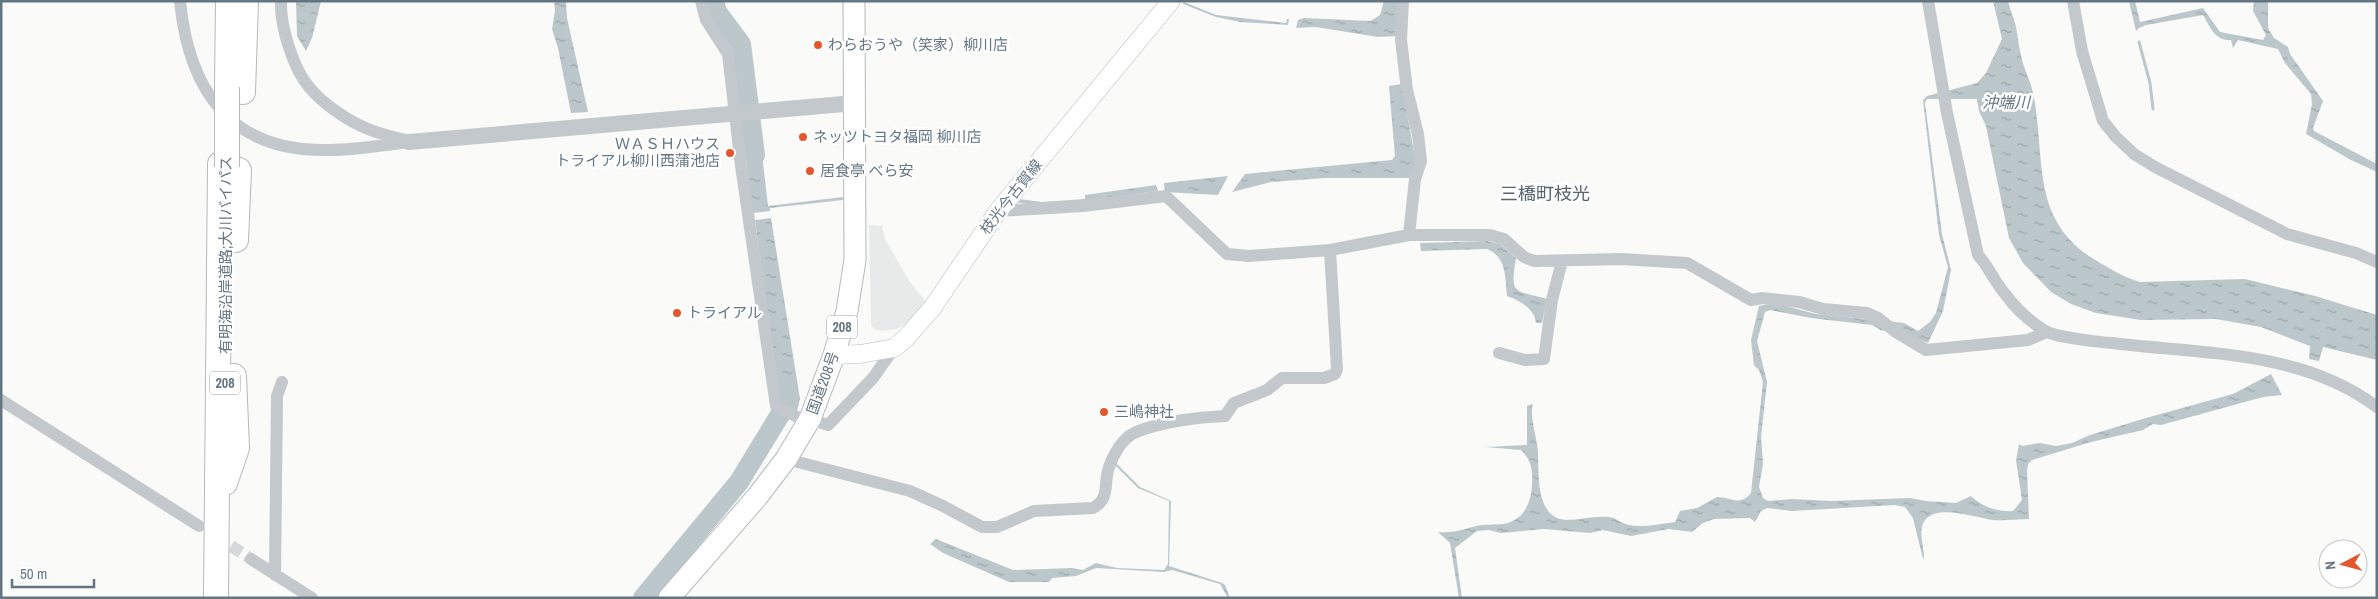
<svg xmlns="http://www.w3.org/2000/svg" width="2378" height="599" viewBox="0 0 2378 599" font-family="'Archivo Narrow','Noto Sans JP',sans-serif">
<style>
.built{fill:#e8e9e9}
.water{fill:url(#water-ripples)}
.lines{fill:none;stroke-linecap:round;stroke-linejoin:round}
.stream{stroke:#bbc7cb;stroke-width:3}
.river{stroke:#bbc7cb;stroke-width:20}
.minor-tunnel{stroke:#d5d9db;stroke-width:12;stroke-dasharray:12 6;stroke-linecap:butt}
.secondary-casing{stroke:#b3babf;stroke-width:19}
.trunk-casing{stroke:#b4b9bd;stroke-width:23}
.motorway-casing{stroke:#b4b9bd;stroke-width:26}
.minor{stroke:#c3c8cc;stroke-width:12}
.tertiary{stroke:#c3c8cc;stroke-width:16}
.secondary{stroke:#fff;stroke-width:18}
.trunk{stroke:#fff;stroke-width:21}
.motorway{stroke:#fff;stroke-width:24}
.motorway-bridge-casing{stroke:#b4b9bd;stroke-width:26;stroke-linecap:butt}
.motorway-bridge{stroke:#fff;stroke-width:24}
.poi-dot{fill:#e4572e;stroke:#fff;stroke-width:2}
.labels{text-anchor:middle;stroke-width:5;stroke-linejoin:round;paint-order:stroke}
.shield{fill:#fff;stroke:#939fa8;stroke-width:1}
.shield-label{font-size:14px;font-weight:bold;fill:#657683}
.poi-label{font-size:15px;fill:#657683;stroke:#fff;text-anchor:start}
.street-label{font-size:15px;fill:#657683;stroke:#fff}
.water-label{font-size:16px;font-style:italic;fill:#60757c;stroke:#fff}
.quarter-label{font-size:18px;fill:#57646e;stroke:#fff}
</style>
<defs>
<pattern id="water-ripples" width="26" height="14" patternUnits="userSpaceOnUse" patternTransform="scale(1.25)"><rect width="26" height="14" fill="#bbc7cb"/><path d="M2 4q2-2 4 0t4 0M15 11q2-2 4 0t4 0" fill="none" stroke="#9ca6aa"/></pattern>
</defs>
<rect width="100%" height="100%" fill="#fafaf8"/>
<path class="built" d="M869 225 882 226 885 239 909 281 927 303 914 321 896 329 880 331 874 329 871 324Z"/>
<path class="water" d="M296 1H321L312 38 306 51 297 36Z
M554 1H566L567 18 588 112 571 113 558 48 552 29 555 11Z
M1384 1H1399L1398 36 1378 37 1316 27 1296 28 1298 20 1304 18 1371 21 1380 15Z
M1993 1H2008C2010 10 2014 18 2016 27 2018 38 2019 49 2022 60 2025 71 2031 82 2033 93 2047 163 2028 223 2102 264 2114 271 2126 278 2140 282L2245 279 2315 296 2377 315V360L2323 347 2319 361 2309 359 2310 346 2261 327 2216 319 2141 320 2096 313 2071 304 2051 292 2023 263 2009 238 1986 126 1979 111 1977 99H1927L1925 103 1942 234 1951 270 1943 311 1928 343 1913 337 1897 325 1882 331 1872 325 1811 318 1770 310 1765 312 1757 341 1767 382 1761 437 1763 464 1759 487 1763 498 1768 501 1792 499 1831 501 1910 498 1926 501 1956 503 1971 496C1982 507 1997 512 2013 511L2022 500 2016 460 2019 444 2022 446 2040 443 2056 446 2072 443 2090 435 2146 418 2233 394 2271 374 2282 395 2263 397 2161 425 2153 424 2143 430 2091 442 2032 460 2028 464 2027 471 2029 519C2017 519 2005 521 1994 520 1977 518 1939 504 1926 519 1917 528 1924 546 1924 557L1923 559 1913 518 1905 507 1895 505 1792 511 1767 508 1761 511 1755 522 1750 518 1714 519 1703 523 1692 532 1669 529 1631 536 1603 530 1590 533 1544 529 1501 533 1489 530 1477 531 1455 548 1462 598H1459L1450 543 1438 532C1452 533 1462 530 1476 526 1484 524 1494 525 1503 524 1523 521 1531 504 1532 485 1533 471 1532 461 1521 450L1486 447 1527 445V406L1533 404C1529 414 1537 438 1538 452 1539 473 1535 518 1566 520 1580 520 1594 516 1608 517 1616 517 1621 524 1629 525 1643 528 1660 524 1675 522L1680 511 1697 508 1717 497C1730 497 1740 507 1751 493L1763 382 1759 370 1754 365 1751 340 1759 306 1774 303 1816 314 1904 323 1918 331 1930 322 1936 313 1948 267 1939 235 1923 100 1927 96 1977 83 1986 73 2002 39Z
M2129 1H2135L2140 22 2203 8 2220 32 2263 40 2266 35 2253 11 2254 1H2268V28L2274 38 2288 47 2290 54 2323 101 2313 128 2314 131 2377 164V172L2351 160 2306 134 2312 104 2311 94 2285 63 2278 49 2238 40 2233 48 2231 40C2215 41 2211 28 2203 15L2146 25 2139 28 2136 31Z
M1184 2 1216 15 1286 23 1287 19H1289L1288 25 1241 22 1216 17 1183 4Z
M1402 84 1416 163 1409 178H1325L1271 182 1232 192 1245 174 1392 160 1395 156 1389 86Z
M759 128 768 206 843 197V200L770 208V211L752 213 743 130Z
M1228 176 1218 195 1165 192 1164 183Z
M1156 185 1158 191 1042 206 1014 202 1018 196 1019 199 1042 202 1085 199V195Z
M771 218 800 399 797 411 780 402 755 220Z
M1487 241 1500 244 1516 258C1510 295 1513 290 1547 299L1542 323H1536C1535 309 1519 300 1507 296 1505 278 1507 257 1487 249L1421 251 1420 243Z
M1114 461 1140 487 1171 501 1169 566 1222 583 1225 585 1230 598H1228L1220 584 1172 570 1164 572 1096 568 1076 576 1052 578 1049 582H1009L943 553 930 544 936 539 1013 570 1072 568 1083 570 1096 563 1117 568 1164 570 1168 564 1169 501 1138 488 1113 463Z"/>
<g class="lines">
<path class="stream" d="M2139 42 2150 83 2153 109"/>
<path class="river" d="M714 1 717 12 741 44 755 155
M643 598 739 482 789 400 788 392"/>
<path class="minor-tunnel" d="M216 536 251 559"/>
<defs>
<path id="secondary" d="M834 355 860 354 894 348 906 338 933 307 998 211 1171 1"/>
<path id="trunk" d="M669 598 757 497 786 459 810 419 834 355 847 311 855 260 854 1"/>
<path id="motorway" d="M227 87 228 1
M243 92 246 1
M236 240 239 170
M225 483 237 448 234 376
M216 598 220 164"/>
</defs>
<use href="#secondary" class="secondary-casing"/>
<use href="#trunk" class="trunk-casing"/>
<use href="#motorway" class="motorway-casing"/>
<path class="minor" d="M180 1C189 92 232 153 330 150 356 150 383 145 409 142
M281 1C280 26 293 68 309 87 323 104 348 121 368 129 380 134 393 137 405 140
M701 1 706 20 728 54 741 166 776 406 801 419H810L828 425 873 378 894 348
M1403 1 1401 40 1407 90 1418 134 1421 161 1415 179 1409 235
M1928 1 1947 113 1978 255C1989 267 1995 283 2006 295 2016 309 2031 322 2045 331 2055 337 2098 342 2112 343 2202 354 2301 350 2377 407
M2073 1 2082 51 2103 121 2116 137 2134 154 2155 167 2287 234 2356 253 2377 262
M998 211 1083 206 1166 196 1227 254 1249 256 1330 250 1409 235H1490L1504 239 1524 257 1534 261 1621 259 1687 263 1751 300 1762 298 1799 302 1823 309 1867 313 1878 318 1896 332 1926 350 2028 340 2047 332
M1499 353 1525 360 1544 359 1552 300 1562 261
M1 400 199 526
M786 459 910 491 943 506 982 527H997L1034 511 1093 508C1111 498 1103 483 1109 467 1113 455 1122 439 1134 433 1158 422 1198 417 1225 416L1234 403 1267 390 1282 378H1324L1335 374 1337 369 1330 250
M251 559 312 598
M275 575 277 396 282 382"/>
<path class="tertiary" d="M409 142 855 103"/>
<use href="#secondary" class="secondary"/>
<use href="#trunk" class="trunk"/>
<use href="#motorway" class="motorway"/>
<defs>
<path id="motorway-bridge" d="M227 167V87"/>
</defs>
<use href="#motorway-bridge" class="motorway-bridge-casing"/>
<use href="#motorway-bridge" class="motorway-bridge"/>
</g>
<g class="poi-dot">
<circle cx="818" cy="45" r="5"/>
<circle cx="803" cy="137" r="5"/>
<circle cx="730" cy="153" r="5"/>
<circle cx="810" cy="171" r="5"/>
<circle cx="677" cy="313" r="5"/>
<circle cx="1104" cy="412" r="5"/>
</g>
<g class="labels">
<g class="shield">
<rect x="827" y="315.5" width="30" height="23" rx="4"/>
<rect x="210" y="371.5" width="30" height="23" rx="4"/>
</g>
<g class="shield-label">
<text x="842" y="332">208</text>
<text x="225" y="388">208</text>
</g>
<g class="poi-label">
<text x="828" y="50">わらおうや（笑家）柳川店</text>
<text x="813" y="142">ネッツトヨタ福岡 柳川店</text>
<text x="720" y="149" text-anchor="end">ＷＡＳＨハウス<tspan x="720" dy="17">トライアル柳川西蒲池店</tspan></text>
<text x="820" y="176">居食亭 べら安</text>
<text x="687" y="318">トライアル</text>
<text x="1114" y="417">三嶋神社</text>
</g>
<g class="street-label">
<text transform="translate(1011 197) rotate(-52)" y="5">枝光今古賀線</text>
<text transform="translate(226 255) rotate(-90)" y="5">有明海沿岸道路;大川バイパス</text>
<text transform="translate(823 383) rotate(-70)" y="5">国道208号</text>
</g>
<g class="water-label">
<text x="2006" y="108">沖端川</text>
</g>
<g class="quarter-label">
<text x="1545" y="200">三橋町枝光</text>
</g>
</g>
<rect width="2378" height="599" fill="none" stroke="#657683" stroke-width="5"/>
<g transform="translate(2343 564) rotate(264)"><circle r="24" fill="#ffffff" stroke="#c1c8cd"/>
<path d="M0-4L9 19L0 12L-9 19Z" fill="#e4572e"/>
<text y="-8" font-size="14" font-weight="bold" text-anchor="middle" fill="#657683">N</text>
</g>
<path d="M12 579v8h82v-8" fill="none" stroke="#657683" stroke-width="2.5"/>
<text x="20" y="579" font-size="15" fill="#657683" stroke="#ffffff" stroke-width="4" paint-order="stroke">50 m</text>
</svg>
